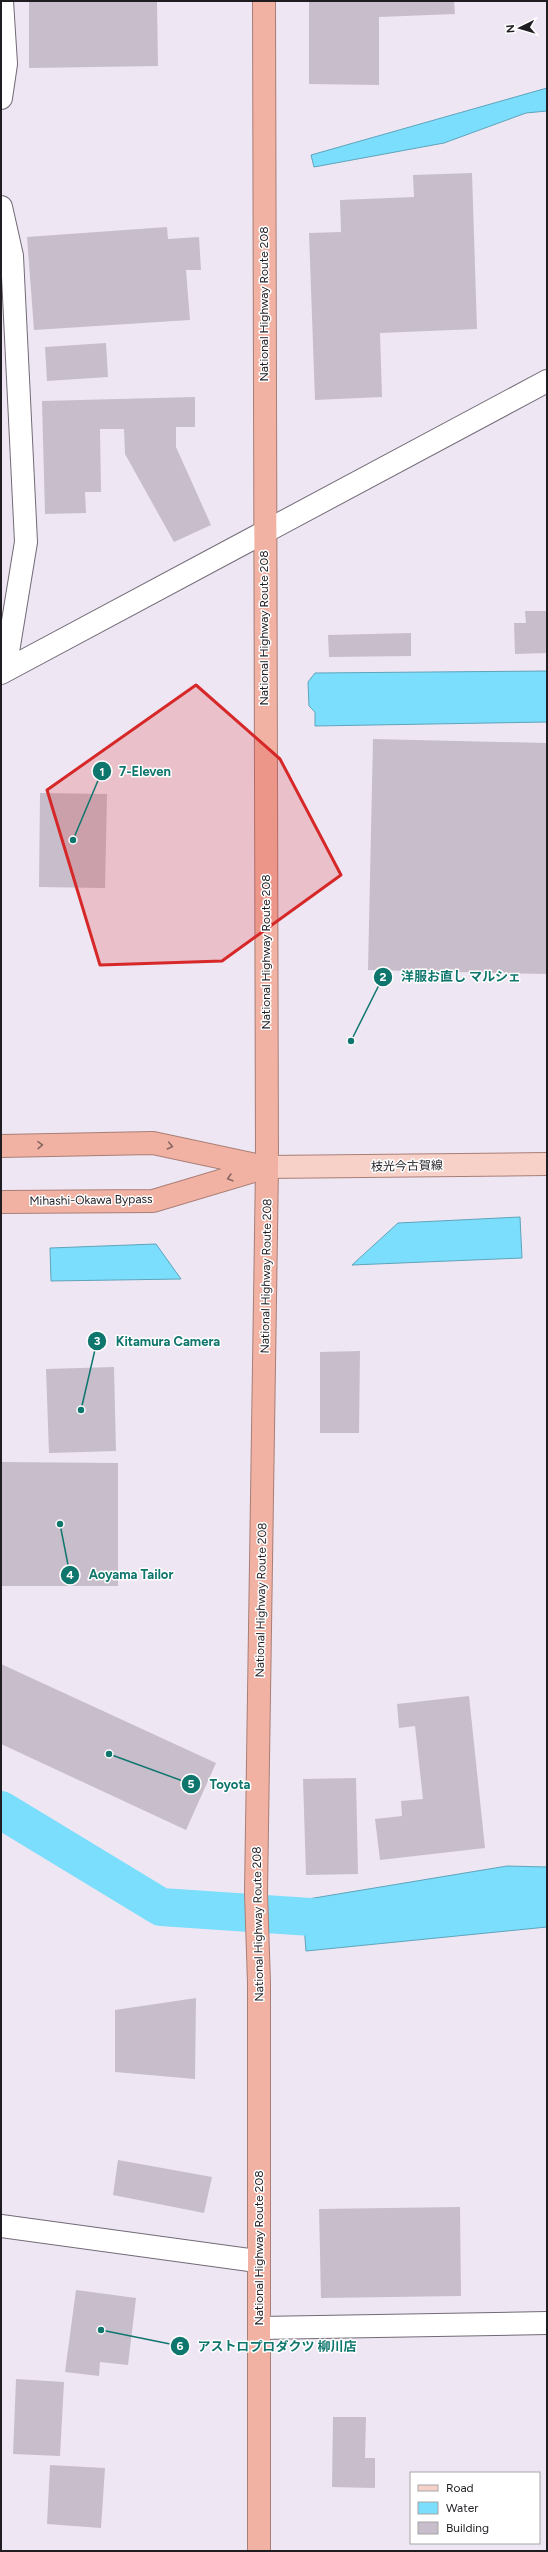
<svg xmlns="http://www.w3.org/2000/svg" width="548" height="2552" viewBox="0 0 548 2552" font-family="Figtree,'Noto Sans JP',sans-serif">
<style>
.water{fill:#7adefc;stroke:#5fa4bb}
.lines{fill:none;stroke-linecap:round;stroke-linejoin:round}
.canal{stroke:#7adefc;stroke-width:38}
.building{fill:#c8becb}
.minor-casing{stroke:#726a76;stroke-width:24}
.major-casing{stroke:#a87e76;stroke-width:24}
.highway-casing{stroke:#a87e76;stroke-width:24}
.minor{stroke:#fff;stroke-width:22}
.major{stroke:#f7d1c8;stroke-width:22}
.highway{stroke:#f2b2a3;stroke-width:22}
.oneway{stroke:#896862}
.marked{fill:#d62828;fill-opacity:0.2;stroke:#d62828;stroke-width:3;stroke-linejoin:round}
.labels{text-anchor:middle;stroke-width:3;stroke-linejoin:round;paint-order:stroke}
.street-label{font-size:12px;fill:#201d22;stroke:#fff}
.leader{fill:none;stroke:#0f766e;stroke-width:1.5}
.callout-dot{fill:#0f766e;stroke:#fff;stroke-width:1.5}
.mark-label{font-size:12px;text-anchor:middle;font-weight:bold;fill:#fff}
.callout-label{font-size:13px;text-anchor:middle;font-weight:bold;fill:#0f766e;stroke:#fff;stroke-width:3;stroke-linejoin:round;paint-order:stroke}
</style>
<rect width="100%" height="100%" fill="#efe6f3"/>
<path class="water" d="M547 88V111L526 113 444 143 314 167 311 155Z
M547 671V722L315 726V712L309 706 308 682 315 673Z
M520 1217 522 1258 352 1265 398 1223Z
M156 1244 181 1279 51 1281 50 1248Z
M507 1866 547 1867V1927L306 1951 302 1900Z"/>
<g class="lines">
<path class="canal" d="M1 1810 161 1907 356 1920"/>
</g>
<path class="building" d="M29 1H157L158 66 29 68Z
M309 1H454L455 14 379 17V85L309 84Z
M472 173 477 329 380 333 382 397 315 400 309 233 341 232 340 200 414 197 413 175Z
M167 227 168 239 199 237 201 270H186L190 320 34 330 27 237Z
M106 343 108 377 47 381 45 347Z
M195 397V427H176V447L211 525 174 542 125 454 124 429H100L101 492H85L86 513 45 514 42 401Z
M525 611H547V653L515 654 514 623H526Z
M411 633V656L329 657 328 635Z
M373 739 547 743V974L368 970Z
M40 793 107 794 105 888 39 887Z
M360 1351 359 1433H320V1352Z
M114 1367 116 1451 49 1453 46 1369Z
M1 1462 118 1463V1586H1Z
M1 1664 216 1763 186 1830 1 1744Z
M469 1696 485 1848 380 1860 375 1819 402 1816 401 1801 423 1799 415 1726 399 1728 397 1704Z
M356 1778 358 1874 306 1875 303 1779Z
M196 1998 195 2079 115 2072V2010Z
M118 2160 212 2177 204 2213 113 2195Z
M460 2207 461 2296 321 2298 319 2209Z
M76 2290 136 2298 128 2365 100 2362 99 2376 65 2372Z
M16 2379 64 2382 60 2456 13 2454Z
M333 2417H366L365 2458H375V2488L332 2487Z
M50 2465 105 2468 101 2528 47 2524Z"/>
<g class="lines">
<defs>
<path id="minor" d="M1 98 6 64 2 1
M1 207 12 256 26 542 5 670
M1 673 547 381
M1 2226 257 2261
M260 2328 547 2323"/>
<path id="major" d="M267 1167 547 1164"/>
<path id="highway" d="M1 1146 153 1143 265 1167
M1 1202 153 1201 267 1167
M259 2551V1983L256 1893 267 1167 264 1"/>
</defs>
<use href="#minor" class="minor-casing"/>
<use href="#major" class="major-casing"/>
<use href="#highway" class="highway-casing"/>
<use href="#minor" class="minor"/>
<use href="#major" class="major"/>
<use href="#highway" class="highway"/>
</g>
<defs><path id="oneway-chevron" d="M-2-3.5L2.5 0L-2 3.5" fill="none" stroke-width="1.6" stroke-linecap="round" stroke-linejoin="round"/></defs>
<g class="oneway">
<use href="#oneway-chevron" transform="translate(40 1145) rotate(-1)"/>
<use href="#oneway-chevron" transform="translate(170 1146) rotate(12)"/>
<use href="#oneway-chevron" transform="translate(230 1178) rotate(164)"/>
</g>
<path class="marked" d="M196 685 280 759 341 875 222 961 100 965 47 790Z"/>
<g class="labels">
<g class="street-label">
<text transform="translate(264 304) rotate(-90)" y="4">National Highway Route 208</text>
<text transform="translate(264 628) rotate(-90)" y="4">National Highway Route 208</text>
<text transform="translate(266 952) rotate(-90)" y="4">National Highway Route 208</text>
<text transform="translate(407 1166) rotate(-1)" y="4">枝光今古賀線</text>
<text transform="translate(91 1200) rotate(-1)" y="4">Mihashi-Okawa Bypass</text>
<text transform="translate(266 1276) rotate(-89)" y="4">National Highway Route 208</text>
<text transform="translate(261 1600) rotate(-89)" y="4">National Highway Route 208</text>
<text transform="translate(258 1924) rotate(-91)" y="4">National Highway Route 208</text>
<text transform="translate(259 2248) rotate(-90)" y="4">National Highway Route 208</text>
</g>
</g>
<path class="leader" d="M73 840L102 771M351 1041L383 977M81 1410L97 1341M60 1524L70 1575M109 1754L191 1784M101 2330L180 2346"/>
<g class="callout-dot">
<circle cx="73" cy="840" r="4"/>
<circle cx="351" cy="1041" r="4"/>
<circle cx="81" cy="1410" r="4"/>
<circle cx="60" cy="1524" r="4"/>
<circle cx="109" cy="1754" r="4"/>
<circle cx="101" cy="2330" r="4"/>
<circle cx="102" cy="771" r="10"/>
<circle cx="383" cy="977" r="10"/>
<circle cx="97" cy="1341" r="10"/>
<circle cx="70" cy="1575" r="10"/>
<circle cx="191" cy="1784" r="10"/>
<circle cx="180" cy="2346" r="10"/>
</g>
<g class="mark-label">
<text x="102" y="776">1</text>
<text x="383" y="981">2</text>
<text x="97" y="1345">3</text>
<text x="70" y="1579">4</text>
<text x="191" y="1788">5</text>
<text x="180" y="2350">6</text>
</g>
<g class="callout-label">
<text x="145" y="776">7-Eleven</text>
<text x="461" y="981">洋服お直し マルシェ</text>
<text x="168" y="1346">Kitamura Camera</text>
<text x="131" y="1579">Aoyama Tailor</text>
<text x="230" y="1789">Toyota</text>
<text x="277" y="2351">アストロプロダクツ 柳川店</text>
</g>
<rect width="548" height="2552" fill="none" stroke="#201d22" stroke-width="4"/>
<rect x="410" y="2472" width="130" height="72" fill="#ffffff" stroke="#a6a5a7"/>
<rect x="418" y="2485" width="20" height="6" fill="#f7d1c8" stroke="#a6a5a7"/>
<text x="446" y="2492" font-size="12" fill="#201d22">Road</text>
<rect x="418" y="2502" width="20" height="12" fill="#7adefc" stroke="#a6a5a7"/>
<text x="446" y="2512" font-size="12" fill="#201d22">Water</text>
<rect x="418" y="2522" width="20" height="12" fill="#c8becb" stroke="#a6a5a7"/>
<text x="446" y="2532" font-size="12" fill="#201d22">Building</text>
<g transform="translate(520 28) rotate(265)" stroke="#ffffff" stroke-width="3" paint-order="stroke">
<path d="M0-3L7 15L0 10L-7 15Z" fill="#201d22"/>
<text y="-6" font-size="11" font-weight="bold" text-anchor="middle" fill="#201d22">N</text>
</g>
</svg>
